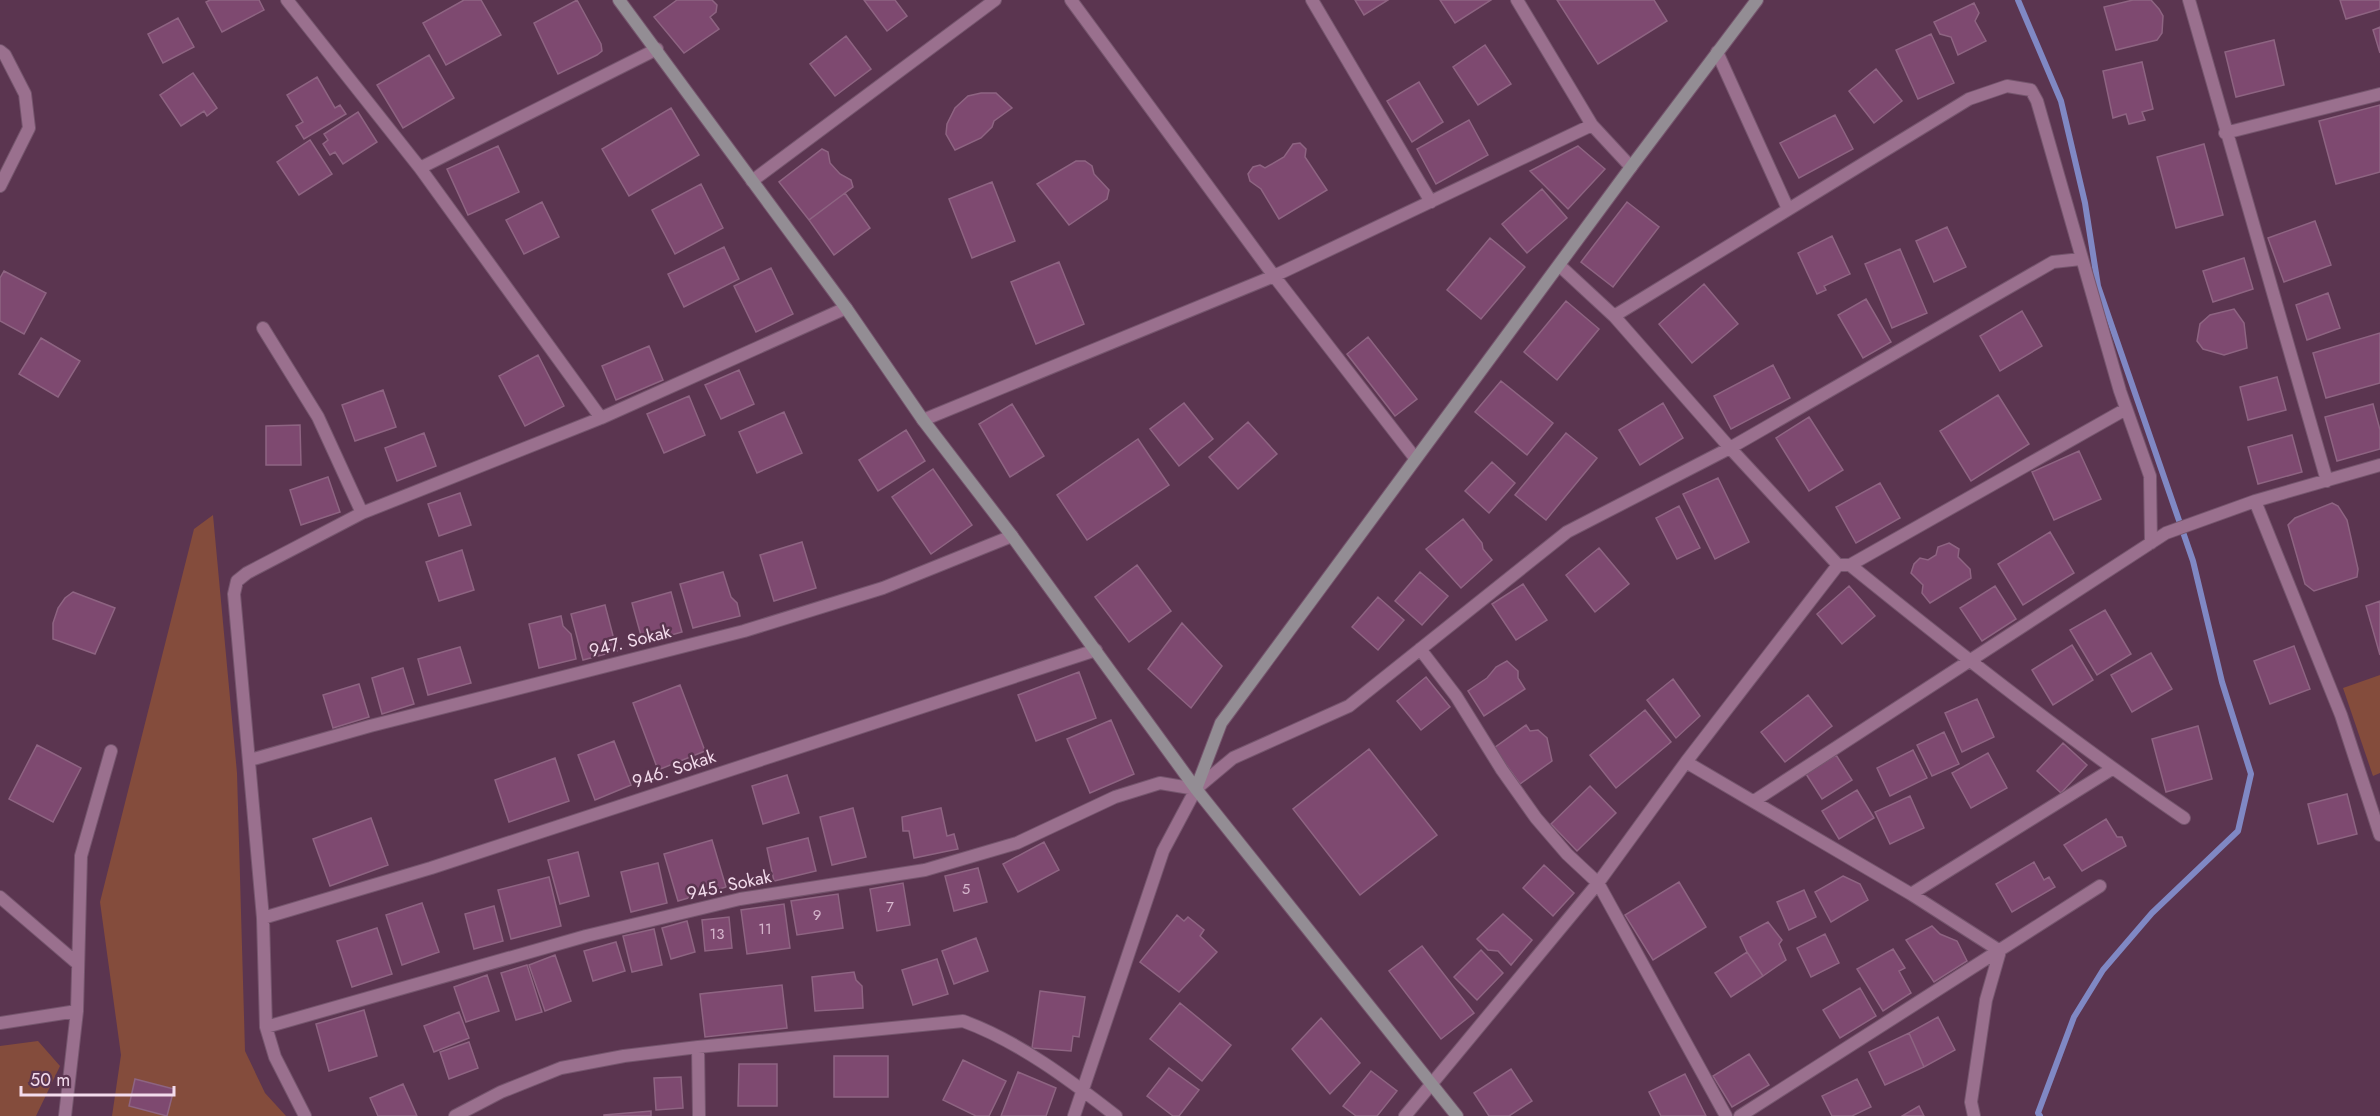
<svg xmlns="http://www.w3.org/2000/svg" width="2380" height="1116" viewBox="0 0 2380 1116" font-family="Jost,sans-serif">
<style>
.green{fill:#844c3c}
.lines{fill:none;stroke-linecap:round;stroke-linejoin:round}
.stream{stroke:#8088c4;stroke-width:6}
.building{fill:#7e4970;stroke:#8e6482;stroke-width:1.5}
.street-casing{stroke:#75556d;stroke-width:14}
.secondary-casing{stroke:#75556d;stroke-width:14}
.street{stroke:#9a708e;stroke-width:12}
.secondary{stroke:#938d94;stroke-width:12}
.labels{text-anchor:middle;stroke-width:5;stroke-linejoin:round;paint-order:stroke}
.number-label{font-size:15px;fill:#d6b6cd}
.street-label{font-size:18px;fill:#f3dbec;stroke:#5b3550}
</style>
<rect width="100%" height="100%" fill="#5b3550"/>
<path class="green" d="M213 515 237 773 245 1051 265 1093 286 1116H112L121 1055 100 902 194 529Z
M2380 675V773L2373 776 2343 688Z
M38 1041 60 1066 36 1116H0V1046Z"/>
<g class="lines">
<path class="stream" d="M2018 0 2061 101 2085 203 2098 286 2193 561 2222 682 2251 774 2238 831 2152 913 2103 970 2074 1017 2038 1113 2040 1116"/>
</g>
<path class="building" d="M210 0H259L264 10 222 32 206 2Z
M464 0H481L501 35 446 65 423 23Z
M577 0 601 44 602 51 597 55 558 74 534 23Z
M677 0H712L717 5 716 12 710 17 719 29 684 53 654 17Z
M864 0H895L907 16 887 31Z
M1355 0H1388L1364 15Z
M1440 0H1491L1455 23Z
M1557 0H1654L1667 21 1598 64Z
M2133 0H2151L2159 9 2163 16 2162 33 2157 40 2116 50 2104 7Z
M2340 0H2380V9L2346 19Z
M1974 3 1979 13 1975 21 1986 41 1958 55 1951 37 1940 34 1934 22Z
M178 18 194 47 163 63 148 34Z
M2380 27V53L2373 30Z
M1931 34 1954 83 1918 99 1896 50Z
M846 36 871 69 835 96 810 64Z
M2274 40 2284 85 2236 97 2225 52Z
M1485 45 1511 84 1478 105 1453 67Z
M429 55 454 98 403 128 377 85Z
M2142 62 2153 109 2142 112 2145 120 2129 124 2126 114 2113 118 2103 71Z
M1876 69 1902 101 1874 123 1849 91Z
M193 73 217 108 207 116 204 111 181 126 160 95Z
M317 77 335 108 340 105 346 114 304 139 296 126 303 122 287 95Z
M1419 82 1443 122 1412 142 1387 101Z
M981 93H996L1012 108 994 121 992 127 981 138 955 150 946 134 947 124 955 108 968 96Z
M2380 105V172L2336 184 2319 121Z
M671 108 699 155 629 196 602 149Z
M358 112 377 142 343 164 335 152 330 155 323 144 328 140 324 134Z
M1835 115 1853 149 1799 178 1780 143Z
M1469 120 1488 155 1436 184 1417 149Z
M310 140 332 174 299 195 277 162Z
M1300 143 1306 149 1305 157 1327 190 1279 219 1261 189 1250 181 1248 174 1253 167 1260 165 1265 168 1284 157 1293 144Z
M2204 144 2223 215 2176 228 2157 157Z
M498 146 519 192 468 215 447 169Z
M1578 146 1605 169 1568 209 1530 171Z
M822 149 828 152 830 163 840 174 851 180 853 187 809 220 779 182Z
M1076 161H1085L1092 166 1094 174 1109 190 1107 199 1069 225 1037 184Z
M992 182 1015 241 972 258 949 199Z
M701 184 723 228 675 254 652 210Z
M1542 189 1567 218 1527 253 1502 224Z
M845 193 870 228 834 255 809 220Z
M542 202 559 237 524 254 506 220Z
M1627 202 1659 227 1613 287 1581 262Z
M2315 221 2331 265 2284 282 2268 238Z
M1947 227 1966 267 1934 282 1916 241Z
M1832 236 1850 274 1824 286 1826 290 1817 294 1798 253Z
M1490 238 1525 267 1481 319 1447 290Z
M724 247 739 279 684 307 668 274Z
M1900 249 1927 313 1892 328 1865 264Z
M2244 258 2253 289 2213 302 2203 271Z
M1059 262 1084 324 1036 344 1011 282Z
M771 268 793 314 756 332 734 286Z
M4 271 46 293 24 334 0 321V278Z
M1704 284 1738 324 1692 363 1659 324Z
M2328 293 2340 328 2307 340 2296 305Z
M1866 299 1891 342 1863 358 1838 315Z
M1566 301 1599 329 1557 380 1524 352Z
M2234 309 2244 323 2247 348 2224 355 2203 349 2197 341 2200 324 2210 315Z
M2022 311 2042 346 2000 371 1980 336Z
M2380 333V383L2326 398 2313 353Z
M1368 337 1417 399 1395 416 1347 354Z
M41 338 80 361 58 397 19 374Z
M649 346 663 380 616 400 602 366Z
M538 355 564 406 525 426 499 376Z
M1773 365 1790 398 1731 429 1714 396Z
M739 370 754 404 721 419 705 385Z
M2277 377 2286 410 2248 420 2240 387Z
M1501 381 1553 423 1527 455 1475 412Z
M383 390 396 427 355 441 342 405Z
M1998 395 2029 444 1971 481 1940 431Z
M689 396 705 435 664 453 647 414Z
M1184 403 1213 439 1179 466 1150 429Z
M1663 403 1683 438 1640 465 1619 430Z
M1012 404 1044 456 1010 477 979 424Z
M2373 404 2380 430V449L2337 461 2325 417Z
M784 412 802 453 757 473 739 432Z
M1809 417 1843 470 1809 491 1776 438Z
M1248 422 1277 454 1238 489 1209 457Z
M300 425 301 465H266V426Z
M906 430 925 461 878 491 859 460Z
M424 433 436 466 397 481 385 448Z
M1566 433 1597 458 1546 520 1515 495Z
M2292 435 2302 472 2258 484 2248 447Z
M1138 439 1169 485 1087 540 1057 495Z
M2079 451 2101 499 2054 520 2032 472Z
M1492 462 1515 483 1489 513 1465 491Z
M933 469 972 525 931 554 892 497Z
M328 477 340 512 301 525 290 490Z
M1718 478 1749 542 1715 559 1683 494Z
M1880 483 1900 518 1856 543 1836 507Z
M460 493 471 525 439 536 428 504Z
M2332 503 2338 506 2347 520 2358 569 2357 577 2314 591 2305 584 2288 525 2295 518Z
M1679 506 1700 548 1677 559 1656 518Z
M1463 519 1482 543 1483 549 1492 560 1461 588 1426 549Z
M2050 532 2074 573 2023 605 1998 564Z
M802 542 816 588 774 601 760 555Z
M1949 543 1959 549 1958 557 1970 569 1971 578 1930 603 1922 593 1923 585 1911 573 1914 564 1920 558 1928 560 1936 555 1938 547Z
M1599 548 1629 584 1595 612 1566 575Z
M462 550 474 590 439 601 426 562Z
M1137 565 1171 611 1129 642 1095 597Z
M723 572 731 597 737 603 740 616 693 628 680 584Z
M1420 572 1448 596 1422 625 1395 601Z
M1523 584 1547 620 1516 640 1492 604Z
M1849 586 1875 616 1842 644 1817 614Z
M1995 586 2016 619 1982 641 1960 608Z
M73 592 115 608 95 654 53 639V623L58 608 65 598Z
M671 592 682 632 643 643 632 603Z
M1378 597 1404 620 1378 650 1352 627Z
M2380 601V655L2366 606Z
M605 605 617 651 583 660 571 614Z
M2105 610 2131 654 2097 675 2070 630Z
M561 616 563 626 571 634 576 659 539 668 529 624Z
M1182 623 1222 666 1191 708 1148 669Z
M2072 645 2093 680 2053 705 2032 670Z
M2294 646 2310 689 2270 704 2254 661Z
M460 647 471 683 428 695 418 659Z
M2151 653 2172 689 2132 712 2111 675Z
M1507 661 1518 671V678L1525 689 1484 716 1468 691 1487 678 1496 667Z
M403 668 414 704 382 714 372 678Z
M1079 672 1096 718 1036 741 1018 695Z
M1426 677 1450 707 1421 730 1397 701Z
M1673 679 1700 716 1676 738 1647 700Z
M359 684 369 717 333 728 323 695Z
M680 685 705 751 658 770 633 703Z
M1808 695 1832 726 1785 762 1761 732Z
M1977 699 1994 737 1962 752 1945 713Z
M1645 710 1671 742 1616 788 1590 755Z
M1111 720 1134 774 1090 793 1067 739Z
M1526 725 1530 731 1538 730 1547 738 1552 761 1520 784 1494 748Z
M2198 726 2212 779 2166 792 2152 739Z
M1944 732 1959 764 1932 776 1917 745Z
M614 741 631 785 595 800 578 755Z
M2063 743 2087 765 2061 793 2037 771Z
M37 745 81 768 53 822 9 799Z
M1369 749 1437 835 1360 895 1293 809Z
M1913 750 1927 778 1890 796 1877 768Z
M1988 753 2007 788 1971 808 1952 773Z
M1836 755 1852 780 1822 799 1806 774Z
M555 758 569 801 509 822 495 780Z
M787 775 799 813 763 824 752 786Z
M1590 786 1616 813 1577 851 1551 824Z
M1857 790 1874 818 1839 839 1822 811Z
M2347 794 2357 834 2318 844 2308 804Z
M1910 796 1924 828 1890 844 1875 812Z
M853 808 866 857 832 865 820 817Z
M941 808 947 836 954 834 958 849 914 858 909 831H903L902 817Z
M371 818 388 865 330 886 313 839Z
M2106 819 2117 837H2122L2126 846 2082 871 2064 845Z
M808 838 816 871 774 881 767 848Z
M712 840 726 887 678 901 664 854Z
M1044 842 1059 870 1018 892 1003 864Z
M578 852 589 896 560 904 548 860Z
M2034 862 2044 880 2049 877 2055 887 2012 912 1996 884Z
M658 863 667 903 631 912 621 872Z
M1544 865 1574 893 1553 916 1523 888Z
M978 868 987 902 954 911 945 876Z
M1843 876 1860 884 1868 900 1831 922 1815 892Z
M549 877 561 926 511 939 498 890Z
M1679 882 1706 927 1653 960 1625 915Z
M903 883 910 925 877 931 870 889Z
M1804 890 1816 917 1789 930 1777 902Z
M838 894 843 928 797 935 791 901Z
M422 903 439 952 402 965 386 915Z
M784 904 790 948 747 954 741 910Z
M494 906 503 941 474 949 465 914Z
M1503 914 1532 940 1511 965 1498 951 1488 950 1477 939Z
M1177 915 1184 921 1188 917 1204 930 1200 936 1217 952 1179 992 1140 962Z
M729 917 732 948 705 951 702 920Z
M687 921 695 952 671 959 662 928Z
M1768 922 1782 940 1779 944 1786 960 1763 976 1747 952 1740 937Z
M1932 926 1940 934 1957 941 1967 961 1934 982 1906 940Z
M377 928 392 974 352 987 337 941Z
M654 929 662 965 632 972 623 936Z
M1825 934 1839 963 1811 977 1797 948Z
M976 938 988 971 954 984 942 951Z
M616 942 625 971 593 981 584 951Z
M1422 946 1474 1013 1441 1039 1389 971Z
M1893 949 1905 968 1899 971 1911 993 1883 1011 1857 969Z
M1481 950 1503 973 1477 1000 1454 977Z
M1747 952 1763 976 1731 997 1715 973Z
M555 955 571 1001 545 1011 529 965Z
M937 959 948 994 913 1005 902 970Z
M527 965 542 1012 516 1020 501 973Z
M854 972 856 980 862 986 863 1008 815 1011 812 977Z
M487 975 499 1011 466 1022 454 987Z
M782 985 787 1028 705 1037 700 994Z
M1860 988 1876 1016 1840 1038 1823 1010Z
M1040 991 1085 997 1079 1037 1073 1036 1071 1051 1032 1048Z
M1180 1003 1231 1045 1202 1081 1150 1039Z
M364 1010 377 1056 329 1071 316 1024Z
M459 1012 469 1038 434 1052 424 1026Z
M1938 1017 1955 1050 1924 1067 1909 1033Z
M1321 1018 1360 1063 1330 1094 1292 1049Z
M1909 1033 1924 1067 1885 1085 1869 1052Z
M469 1042 478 1068 449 1079 440 1052Z
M1749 1054 1769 1085 1732 1107 1713 1076Z
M834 1056H888V1097H834Z
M963 1060 1006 1081 989 1116H976L943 1100Z
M739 1064H777V1106H738Z
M1169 1068 1199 1090 1179 1116H1173L1147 1096Z
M1511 1069 1532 1101 1509 1116H1489L1474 1093Z
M1371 1071 1397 1091 1377 1116H1356L1343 1106Z
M1018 1072 1056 1088 1046 1116H1001Z
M1685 1074 1706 1116H1661L1649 1092Z
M681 1077 683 1108 656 1110 654 1078Z
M135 1079 174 1089 167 1116 129 1106Z
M1857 1079 1871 1107 1852 1116H1832L1822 1096Z
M403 1084 417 1116H378L370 1098Z
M1919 1106 1924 1116H1902Z
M651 1111V1116H604V1115Z"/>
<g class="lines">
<defs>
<path id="street" d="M287 0 420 168 601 418
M1071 0 1274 276 1415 458
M1312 0 1431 202
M1517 0 1592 125 1631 167
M2189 0 2327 481
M0 51 5 55 25 94 29 128 0 186
M1717 52 1788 209
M2225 133 2380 94
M420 168 657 49
M752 181 995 0
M1560 266 1614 316 1730 448 1838 565H1850C1959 653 2068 739 2184 818
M1614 316 1969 99 2007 86 2031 90 2037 101 2120 391 2150 476 2151 543
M263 328 318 417 362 513
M923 420 1274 276 1592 125
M2255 501 2341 715 2380 835
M1850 565 2126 409
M1420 649 1456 696 1502 770 1536 818 1567 854 1598 883 1726 1116
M250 760 370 726 744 631 883 588 1012 536
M1686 762 1911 894 2000 951 1986 1000 1971 1102 1974 1116
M1754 801 2166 533 2255 501 2380 465
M1911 894 2112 769
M0 897 78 964
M263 918 431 868 1096 650
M0 1023 77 1011
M266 1027 586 936 740 899 925 870 1017 843 1115 797 1160 783 1196 789
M698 1047 699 1116
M65 1116 77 1011 81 856 111 751
M305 1116 275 1057 266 1027 263 918 234 594 237 581 247 573 362 513 601 418 846 308
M455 1116 501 1092 561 1068 624 1056 698 1047 963 1021C1018 1041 1070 1080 1116 1116
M1074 1116 1163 851 1196 789 1233 758 1349 706 1567 532 1730 448 2053 262 2081 259
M1405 1116 1598 883 1686 762 1838 565
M1740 1116 2100 886"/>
<path id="secondary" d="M619 0 846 308 923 420 1012 536 1196 789 1457 1116
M1196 789 1221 723 1631 167 1757 0"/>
</defs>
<use href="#street" class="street-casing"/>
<use href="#secondary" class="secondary-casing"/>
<use href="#street" class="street"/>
<use href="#secondary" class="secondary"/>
</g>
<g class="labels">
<g class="number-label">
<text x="966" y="894">5</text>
<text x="890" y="912">7</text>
<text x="817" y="920">9</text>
<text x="765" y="934">11</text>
<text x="717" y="939">13</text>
</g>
<g class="street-label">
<text transform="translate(630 641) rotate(-14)" y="6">947. Sokak</text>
<text transform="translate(674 769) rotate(-18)" y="6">946. Sokak</text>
<text transform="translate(729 885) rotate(-12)" y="6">945. Sokak</text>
</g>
</g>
<path d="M21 1086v9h153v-9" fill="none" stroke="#f3dbec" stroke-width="3"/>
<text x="30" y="1086" font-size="18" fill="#f3dbec" stroke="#5b3550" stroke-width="4.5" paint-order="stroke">50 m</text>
</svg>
